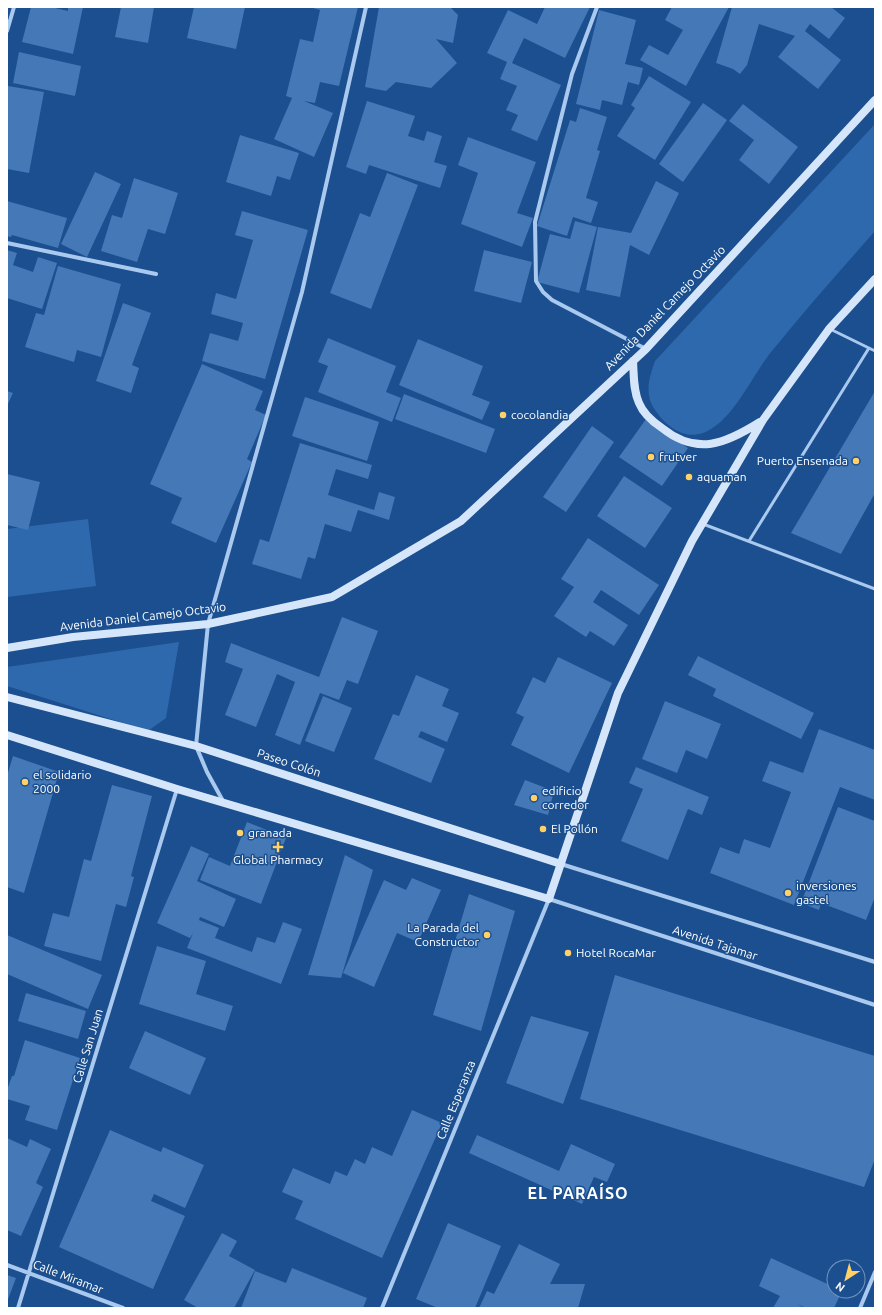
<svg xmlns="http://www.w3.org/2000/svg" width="882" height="1315" viewBox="0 0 882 1315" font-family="Ubuntu,sans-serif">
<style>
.green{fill:#2e69ad}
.building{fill:#4478b7}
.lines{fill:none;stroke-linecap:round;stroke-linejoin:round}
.service{stroke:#a9c9ee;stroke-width:3}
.minor{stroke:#a9c9ee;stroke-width:4}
.secondary{stroke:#d6e6fa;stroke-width:8}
.poi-dot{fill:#ffd166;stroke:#1b4f8f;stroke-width:1.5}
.labels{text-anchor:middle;stroke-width:3;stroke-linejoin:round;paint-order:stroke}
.street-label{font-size:12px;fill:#fff;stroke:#1b4f8f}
.poi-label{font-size:12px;fill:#fff;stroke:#1b4f8f;text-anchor:start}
.district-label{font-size:16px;font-weight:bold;letter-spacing:1px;fill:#fff;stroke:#1b4f8f}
</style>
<rect width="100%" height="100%" fill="#1b4f8f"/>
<path class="green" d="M875 124V231C840 271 805 310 772 351 752 375 733 422 703 433 683 440 665 425 655 410 644 394 649 378 655 361Z
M88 519 96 586 7 597V529Z
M179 642 166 718 148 731 7 686V667Z"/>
<path class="building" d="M31 7H51L68 11V7H83L73 54 22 42Z
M121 7H154L148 43 115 37Z
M194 7H245L236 49 187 38Z
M309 7H358L339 86 320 82 315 103 304 101 333 113 314 157 274 139 292 98 286 96 300 39 313 42 320 10Z
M379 7H450L458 15 453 43 436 39 457 63 431 88 396 82 386 91 365 87Z
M545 7H590L565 58 524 38 512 63 561 85 537 141 511 130 518 115 506 110 517 86 500 79 507 62 487 53 508 10 537 24Z
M672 7H729L686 86 640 60 649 45 668 55 683 30 665 20Z
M732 7H831L845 18 829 39 810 24 805 31 841 60 818 89 778 57 795 36 759 24 747 65 740 74 733 69 716 63Z
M599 10 636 20 625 64 643 68 639 85 628 82 622 105 602 100 600 110 576 104Z
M19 52 81 66 75 96 13 83Z
M649 76 691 102 655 160 617 136 635 108 631 105Z
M8 86 44 92 29 173 7 169Z
M367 101 415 116 408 136 424 141 427 131 442 136 434 162 447 166 440 188 369 165 366 174 346 167Z
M703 103 727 120 683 182 659 164Z
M743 104 798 147 769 184 739 160 754 140 729 121Z
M580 108 607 117 597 150 600 151 586 198 598 202 591 223 573 217 567 236 537 226 570 120 576 122Z
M240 135 299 153 290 180 277 176 271 196 226 182Z
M468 137 536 162 517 213 533 218 522 247 461 224 478 173 458 165Z
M95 172 121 184 87 257 61 244Z
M387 173 418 185 371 309 330 293 360 213 370 217Z
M134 178 178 193 165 234 148 229 137 262 101 251 112 215 122 218Z
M656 181 679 193 649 255 630 245 620 297 586 290 598 227 631 233Z
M7 201 67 218 58 248 12 235 11 237 7 236Z
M242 211 308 230 265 379 202 361 210 333 238 341 243 323 211 314 216 293 236 299 253 240 235 235Z
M575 221 597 227 579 293 537 282 550 234 570 239Z
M7 250 17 253 13 265 33 272 38 257 57 263 42 309 7 298Z
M484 250 532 262 521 303 474 291Z
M58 266 121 284 101 357 77 350 74 362 25 347 36 313 44 315Z
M123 303 151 313 132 365 139 368 131 393 96 381Z
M328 338 396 366 386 392 401 398 392 422 318 392 328 366 318 362Z
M418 339 483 366 472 395 490 402 482 420 399 385Z
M202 364 263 391 255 410 266 415 247 459 252 462 216 543 171 523 182 498 150 484Z
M7 391 13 393 7 406Z
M875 391V493L841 554 791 533Z
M404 394 495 429 486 453 395 419Z
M305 397 379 422 367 461 292 436Z
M646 419 688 448 662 486 619 457Z
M592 426 614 442 566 512 543 497Z
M300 443 372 465 368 479 336 469 328 495 374 510 379 492 395 497 389 520 358 510 351 532 325 524 315 559 308 557 301 579 252 564 260 539 269 542Z
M7 474 40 482 28 530 7 525Z
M624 476 672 508 645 548 597 516Z
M588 538 659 585 639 615 601 590 593 602 628 625 614 646 590 631 586 637 554 616 574 587 561 579Z
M342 617 378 631 358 684 347 680 339 700 320 693 300 745 275 735 295 682 277 674 256 727 225 715 243 669 225 662 231 643 319 677Z
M698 656 814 713 801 739 713 696 716 689 688 675Z
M558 657 612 683 569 773 511 745 524 717 516 713 533 677 545 683Z
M416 675 449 689 442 706 459 713 447 742 421 731 418 737 445 749 431 783 374 759 393 714 399 716Z
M323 696 352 708 334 752 305 741Z
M665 701 721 724 707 759 686 750 677 773 642 759Z
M819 729 875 750V800L840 787 794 905 710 873 720 847 739 854 744 839 770 848 791 792 762 781 770 761 803 773Z
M13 756 59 772 24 893 7 887V776Z
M636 767 709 797 702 815 688 809 668 860 621 841 643 789 629 783Z
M525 780 554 791 548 815 514 805Z
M112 785 152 796 131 876 134 877 126 907 116 904 101 961 44 946 53 913 69 917 84 859 91 861Z
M838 807 875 821V897L866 920 821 903 819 910 801 903Z
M247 822 286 838 261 904 200 880 209 857 230 866Z
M191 846 209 854 197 881 236 899 224 927 200 917 199 920 219 928 215 938 252 952 257 937 275 943 283 922 302 929 281 984 187 948 193 933 190 938 157 923Z
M345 855 373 870 341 978 308 975Z
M412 878 441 890 418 942 397 933 374 987 343 973 384 880 406 890Z
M469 894 515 911 481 1031 433 1015Z
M7 935 102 975 88 1009 7 974Z
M157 946 206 961 196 994 233 1006 225 1031 139 1004Z
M615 975 875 1056V1159L864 1187 580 1099Z
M26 993 86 1011 78 1039 18 1021Z
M531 1016 589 1032 563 1104 506 1083Z
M145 1031 206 1058 190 1095 129 1068Z
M25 1040 80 1058 57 1130 25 1120 30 1106 7 1099V1090L12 1076H14Z
M412 1110 442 1123 382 1258 295 1219 303 1201 282 1192 293 1168 330 1184 335 1171 347 1176 355 1159 365 1164 372 1147 392 1156Z
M110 1130 161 1152 163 1147 204 1165 185 1208 154 1194 151 1201 185 1216 153 1289 59 1247Z
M477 1135 559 1171 571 1144 615 1164 607 1182 594 1177 582 1204 469 1153Z
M7 1138 27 1147 30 1139 51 1149 36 1183 43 1187 21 1236 7 1230Z
M448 1223 501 1246 475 1308H438L416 1299Z
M222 1233 237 1241 229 1256 255 1270 234 1308H198L184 1300Z
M519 1244 560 1264 550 1284H585L578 1308H479L487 1291 494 1294Z
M771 1258 834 1287V1291H842L834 1308H806L797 1304 804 1308H773L780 1296 759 1286Z
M292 1268 367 1298 363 1308H241L255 1271 286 1283Z
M7 1275 16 1278 7 1302Z"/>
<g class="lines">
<path class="service" d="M830 329 875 351
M703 524 875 589
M749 541 869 348"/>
<path class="minor" d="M597 7 572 74 535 222 536 281 543 292 552 300 646 349
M7 31 14 7
M7 243 156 274
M223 801 207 772 196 746 208 624 302 292 366 7
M561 864 875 962
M7 1265 123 1308
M18 1308 177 789
M382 1308 549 899 875 1005
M860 1308 875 1272"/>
<path class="secondary" d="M633 361C634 375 633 390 639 403 643 413 653 422 662 428 697 456 725 444 760 422
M7 648 73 637 208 624 332 597 461 521 646 349 875 100
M7 697 196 746 561 864
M7 735 177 789 549 899 618 693 692 541 763 420 829 329 875 279"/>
</g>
<g class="poi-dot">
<circle cx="503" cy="415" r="4"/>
<circle cx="651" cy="457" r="4"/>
<circle cx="856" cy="461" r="4"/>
<circle cx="689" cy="477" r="4"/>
<circle cx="25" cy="782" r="4"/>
<circle cx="534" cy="798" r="4"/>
<circle cx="543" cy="829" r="4"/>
<circle cx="240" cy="833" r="4"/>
<path d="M276 841h4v4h4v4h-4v4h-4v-4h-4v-4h4z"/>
<circle cx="788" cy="893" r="4"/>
<circle cx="487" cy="935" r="4"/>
<circle cx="568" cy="953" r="4"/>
</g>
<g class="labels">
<g class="street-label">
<text transform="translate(665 308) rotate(-46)" y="4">Avenida Daniel Camejo Octavio</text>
<text transform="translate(143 617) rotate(-7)" y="4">Avenida Daniel Camejo Octavio</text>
<text transform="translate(289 763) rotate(18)" y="4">Paseo Colón</text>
<text transform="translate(715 943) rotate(18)" y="4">Avenida Tajamar</text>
<text transform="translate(88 1046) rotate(-73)" y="4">Calle San Juan</text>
<text transform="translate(456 1100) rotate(-68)" y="4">Calle Esperanza</text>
<text transform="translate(68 1277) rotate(21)" y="4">Calle Miramar</text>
</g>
<g class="poi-label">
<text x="511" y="419">cocolandia</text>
<text x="659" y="461">frutver</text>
<text x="848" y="465" text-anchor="end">Puerto Ensenada</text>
<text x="697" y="481">aquaman</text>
<text x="33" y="779">el solidario<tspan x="33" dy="14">2000</tspan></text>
<text x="542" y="795">edificio<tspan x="542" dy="14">corredor</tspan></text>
<text x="551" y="833">El Pollón</text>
<text x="248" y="837">granada</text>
<text x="278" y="864" text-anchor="middle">Global Pharmacy</text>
<text x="796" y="890">inversiones<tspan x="796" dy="14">gastel</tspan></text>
<text x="479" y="932" text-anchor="end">La Parada del<tspan x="479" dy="14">Constructor</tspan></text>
<text x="576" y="957">Hotel RocaMar</text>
</g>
<g class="district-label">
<text x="578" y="1199">EL PARAÍSO</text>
</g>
</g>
<rect width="882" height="1315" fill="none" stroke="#ffffff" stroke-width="16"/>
<g transform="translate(846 1279) rotate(216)"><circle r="19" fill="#1b4f8f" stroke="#7695bc"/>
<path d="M0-3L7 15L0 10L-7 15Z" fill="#ffd166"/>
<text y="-6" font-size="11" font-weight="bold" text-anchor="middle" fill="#ffffff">N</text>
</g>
</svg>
